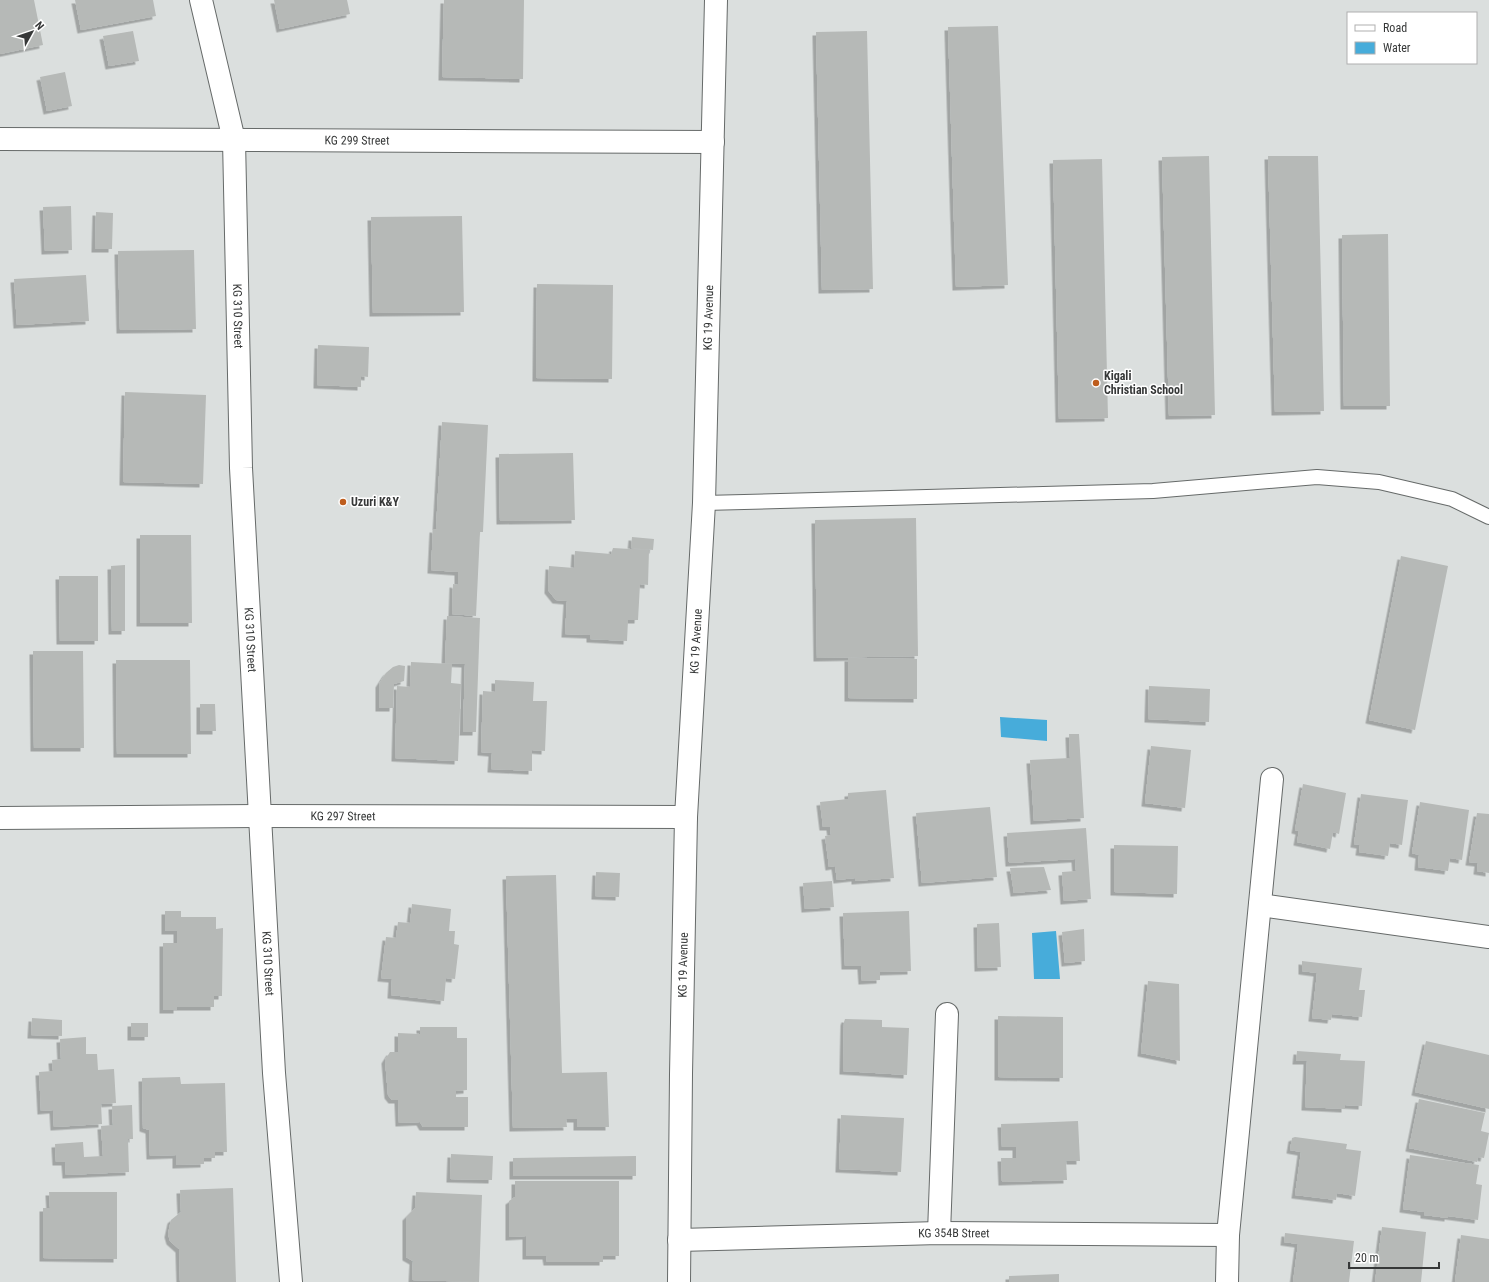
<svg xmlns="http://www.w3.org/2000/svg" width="1489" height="1282" viewBox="0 0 1489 1282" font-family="'Roboto Condensed',sans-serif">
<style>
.water{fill:#47acda}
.building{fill:#b6b9b7;filter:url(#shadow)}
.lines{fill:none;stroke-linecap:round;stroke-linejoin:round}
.service-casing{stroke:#666a69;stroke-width:16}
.minor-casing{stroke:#666a69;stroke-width:24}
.secondary-casing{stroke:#666a69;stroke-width:24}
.service{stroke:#fff;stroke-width:14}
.minor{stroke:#fff;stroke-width:22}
.secondary{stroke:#fff;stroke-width:22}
.poi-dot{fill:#be5d1d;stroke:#fff;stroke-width:1.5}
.labels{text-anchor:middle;stroke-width:3;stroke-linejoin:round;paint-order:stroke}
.street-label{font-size:12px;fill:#363838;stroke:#fff}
.poi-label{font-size:12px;font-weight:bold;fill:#363838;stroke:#fff;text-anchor:start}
</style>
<defs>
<filter id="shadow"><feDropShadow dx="-3.5" dy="3.5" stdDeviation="0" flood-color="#0004"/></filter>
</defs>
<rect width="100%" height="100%" fill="#dbdfde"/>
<path class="water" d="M1000 717 1047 720V741L1001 737Z
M1056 931 1060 979H1034L1032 933Z"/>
<path class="building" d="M0 0H34L43 45 0 54Z
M75 0H153L156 16 81 30Z
M274 0H347L350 14 280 29Z
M444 0H524L523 79 442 77Z
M998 26 1008 285 956 287 948 27Z
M133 31 139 61 109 66 103 36Z
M867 31 873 289 822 290 816 32Z
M65 72 72 106 47 111 40 77Z
M1209 156 1215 415 1169 416 1162 157Z
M1268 156H1318L1324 411 1275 412Z
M1102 159 1108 418 1059 419 1053 160Z
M71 206 72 250 45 251 43 207Z
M96 212 113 213 112 249H95Z
M462 216 464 312 373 313 371 217Z
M1388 234 1390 406H1344L1342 235Z
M194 250 196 329 120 330 118 251Z
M86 275 89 321 17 325 14 279Z
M537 284 613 285 612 379 536 378Z
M318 345 369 347 368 377 361 376V387L317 385Z
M125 392 206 395 203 484 123 482Z
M442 422 488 425 483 532H480L476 616 452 614 453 584 458 585V572L431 570 433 529 441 530 436 529Z
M573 453 575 520 500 521 499 454Z
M916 518 918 656 817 658 815 520Z
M140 535H191L192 623H140Z
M632 537 654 539 653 550 631 548Z
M613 548 649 550 648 585 640 584 638 620H628L627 641 590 639V635L565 634 567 601 556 600 548 590 549 566 574 568 575 551 611 554Z
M1401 556 1448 566 1415 730 1369 720Z
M125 565V631H112L111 566Z
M59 576H98V641H60Z
M447 616 480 618 476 732H463L465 664 445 663Z
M33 651H83L84 748H34Z
M848 658 917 659V699L848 698Z
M116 660H190L191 754H117Z
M411 662 452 664 451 683 461 684 458 761 395 758 397 686 410 687Z
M399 665 405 666 404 681 394 684 393 708H379V684L386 673 393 667Z
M495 680 534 682 533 701H547L545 751 532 750V771L491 769 492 753 481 752 483 691 495 692Z
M1149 686 1210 689 1209 722 1148 719Z
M200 704H215L216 731H200Z
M1069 734H1079L1084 818 1034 821 1030 760 1070 758Z
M1151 746 1191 750 1185 808 1145 803Z
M1303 784 1346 793 1339 834 1333 832 1330 849 1297 842 1299 831 1295 830Z
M886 790 894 878 855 881V878L837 880 835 866 829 867 825 836 831 835 830 827H823L820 802 848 799V793Z
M1361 794 1408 800 1402 845 1390 843 1388 856 1359 852 1360 845 1354 844Z
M1420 802 1469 810 1462 860 1450 858 1448 871 1418 867 1419 855 1412 853Z
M990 807 997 877 922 883 916 813Z
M1477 813 1489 814V873L1477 871 1478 863 1469 862Z
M1086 828 1091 899 1064 901 1062 872 1076 871 1075 859 1009 863 1007 833Z
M1114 845 1178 846 1177 894 1114 892Z
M1044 867 1051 890 1014 893 1010 868Z
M596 872 620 873 619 897 595 896Z
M556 875 562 1073 607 1072 609 1127H577V1119H566L567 1127 513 1128 506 876Z
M832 881 834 907 805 909 803 883Z
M412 904 451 909 449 931H455L454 944 459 945 455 979 446 978 444 1001 391 995 392 979 381 978 386 937 396 938 398 922 410 923Z
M165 911H181V917H216V929L223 928 222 996H214V1007H177V1010H163V943H177V931H165Z
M909 911 911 971 880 972V980L862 981 861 966H845L843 913Z
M999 923 1001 967 978 968 977 924Z
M1084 929 1085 961 1065 963 1062 932Z
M1302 961 1362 968 1359 990H1365L1362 1017 1332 1014 1331 1020 1312 1018 1317 973 1302 971Z
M1148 981 1179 984 1180 1061 1141 1053Z
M998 1016 1063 1017V1078L998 1077Z
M32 1018 62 1020V1036L31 1035Z
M845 1019 882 1020V1027L909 1028 907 1075 843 1071 844 1022Z
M131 1023H148V1037H131Z
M420 1027H457V1038H467V1090L456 1091V1097H468V1127H423L420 1122 399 1123 398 1100H392L388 1095 385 1060 390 1052H398V1033L420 1034Z
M86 1037V1054H97L98 1070 114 1069 116 1103 101 1104 102 1124 54 1127 53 1110 41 1111 39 1072 53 1071 52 1060 61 1059 60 1039Z
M1426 1041 1489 1055V1109L1415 1092Z
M1297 1051 1341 1054 1340 1060 1365 1061 1362 1106 1345 1105V1109L1305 1107 1307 1061H1296Z
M180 1077 181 1084 225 1083 227 1152H215V1158H204V1164L176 1165V1155L150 1156 149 1130 143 1128 142 1078Z
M1419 1099 1485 1113 1481 1131 1489 1133 1484 1158 1478 1157 1477 1162 1409 1148Z
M132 1105 133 1139H128L129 1172 66 1175 65 1162H56L55 1144 83 1142 84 1157 103 1156 101 1126 113 1125 112 1106Z
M841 1115 904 1118 901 1172 839 1169Z
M1078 1121 1080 1161H1066L1067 1180 1002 1182 1001 1158H1016V1147H1002L1001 1124Z
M1295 1137 1347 1144 1346 1149 1361 1151 1355 1196 1337 1193 1336 1200 1295 1195 1301 1152 1290 1150 1292 1138Z
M451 1154 493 1156 492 1180 450 1179Z
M1410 1155 1479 1165 1476 1184 1482 1185 1478 1220 1448 1216V1218L1424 1215V1212L1403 1209Z
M636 1156V1176H513V1158Z
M515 1181H619V1256H603V1262H547L546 1256H526V1236L509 1237V1201L515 1197Z
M233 1188 236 1282H180L179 1249 170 1241 168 1234 171 1220 181 1212 180 1190Z
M49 1192H117V1259L43 1258V1208H50Z
M416 1192 482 1195 479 1282 412 1280 413 1261 406 1257V1217L415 1208Z
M1382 1227 1426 1232 1421 1282H1375Z
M1285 1233 1354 1241 1349 1282H1293L1298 1244 1284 1242Z
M1461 1235 1489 1239V1282H1455Z
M1059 1274V1282H1009V1276Z"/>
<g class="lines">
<defs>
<path id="service" d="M704 503 1153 491 1317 477 1379 482 1452 499 1489 517"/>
<g id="minor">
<path id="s1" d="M201 0 234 140 241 468 274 1073 291 1282"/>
<path id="s2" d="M0 139 713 142"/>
<path id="s3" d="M0 818 259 816 686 817"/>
<path d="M1260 905 1489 937"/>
<path d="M939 1233 947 1014"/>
<path id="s4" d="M679 1240 939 1233 1228 1235"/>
<path d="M1227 1282 1228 1235 1272 779"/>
</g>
<g id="secondary">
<path id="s5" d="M679 1282 681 1074 686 817 704 503 716 0"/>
</g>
</defs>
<use href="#service" class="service-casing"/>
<use href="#minor" class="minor-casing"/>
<use href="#secondary" class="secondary-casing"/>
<use href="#service" class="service"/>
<use href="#minor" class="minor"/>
<use href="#secondary" class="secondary"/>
</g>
<g class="poi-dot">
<circle cx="1096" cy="383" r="4"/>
<circle cx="343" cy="502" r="4"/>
</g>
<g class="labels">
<g class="street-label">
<text dy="4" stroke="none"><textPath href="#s2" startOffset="357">KG 299 Street</textPath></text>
<text dy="4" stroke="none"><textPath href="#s1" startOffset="320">KG 310 Street</textPath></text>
<text dy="4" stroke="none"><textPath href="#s5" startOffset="965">KG 19 Avenue</textPath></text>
<text dy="4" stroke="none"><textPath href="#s1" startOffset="644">KG 310 Street</textPath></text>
<text dy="4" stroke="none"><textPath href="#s5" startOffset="641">KG 19 Avenue</textPath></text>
<text dy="4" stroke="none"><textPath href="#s3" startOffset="343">KG 297 Street</textPath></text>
<text dy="4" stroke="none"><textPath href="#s1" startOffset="968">KG 310 Street</textPath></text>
<text dy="4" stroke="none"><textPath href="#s5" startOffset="317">KG 19 Avenue</textPath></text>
<text dy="4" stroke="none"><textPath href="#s4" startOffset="275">KG 354B Street</textPath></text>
</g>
<g class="poi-label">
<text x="1104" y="380">Kigali<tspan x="1104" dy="14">Christian School</tspan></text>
<text x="351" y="506">Uzuri K&amp;Y</text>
</g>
</g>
<rect x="1347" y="12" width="130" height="52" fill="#ffffff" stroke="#afafaf"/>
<rect x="1355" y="25" width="20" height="6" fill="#ffffff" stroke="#afafaf"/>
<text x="1383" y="32" font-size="12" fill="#363838">Road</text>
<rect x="1355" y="42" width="20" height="12" fill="#47acda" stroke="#afafaf"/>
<text x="1383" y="52" font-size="12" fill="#363838">Water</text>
<g transform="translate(32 32) rotate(50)" stroke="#ffffff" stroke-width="3" paint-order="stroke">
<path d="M0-3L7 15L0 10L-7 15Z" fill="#363838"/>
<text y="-6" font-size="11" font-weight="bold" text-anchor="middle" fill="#363838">N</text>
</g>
<path d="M1349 1262v6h90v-6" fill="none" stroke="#363838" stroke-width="2"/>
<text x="1355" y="1262" font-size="12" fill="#363838" stroke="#ffffff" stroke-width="3" paint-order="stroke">20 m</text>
</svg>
